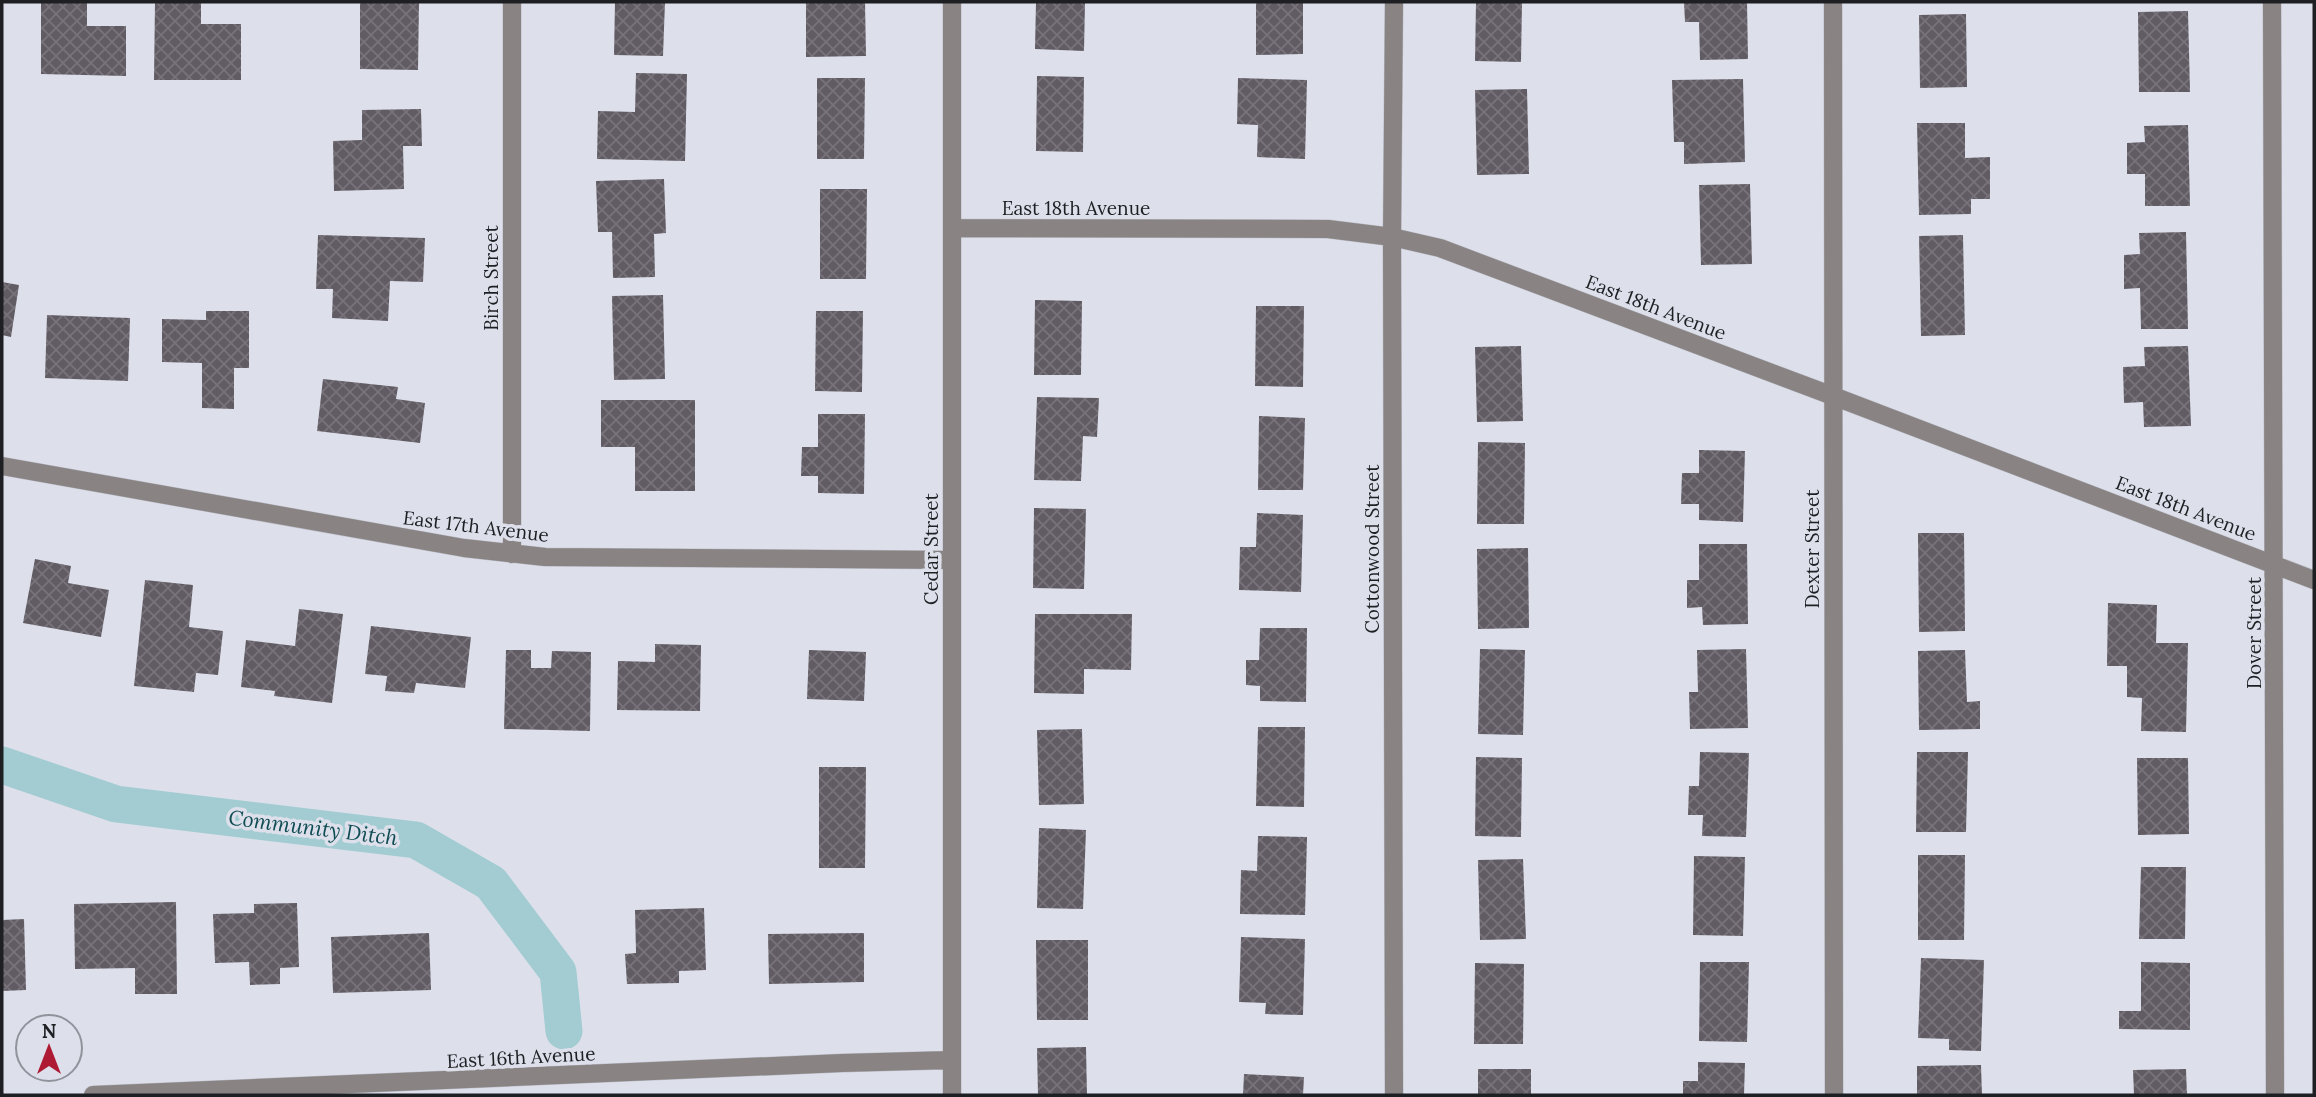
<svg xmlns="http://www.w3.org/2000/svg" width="2316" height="1097" viewBox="0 0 2316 1097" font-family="Lora,serif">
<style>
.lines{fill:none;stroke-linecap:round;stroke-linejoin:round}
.canal{stroke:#a2ccd2;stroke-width:37}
.building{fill:url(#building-cross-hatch)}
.minor-casing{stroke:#bbbdc7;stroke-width:19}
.minor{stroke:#898483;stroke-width:18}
.labels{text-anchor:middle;stroke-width:7;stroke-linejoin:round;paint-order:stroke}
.street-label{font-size:19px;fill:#1e1f23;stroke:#dde0eb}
.water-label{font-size:21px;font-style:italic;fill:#0f4c53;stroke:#dde0eb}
</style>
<defs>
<pattern id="building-cross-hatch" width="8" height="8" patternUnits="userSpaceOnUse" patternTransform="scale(1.75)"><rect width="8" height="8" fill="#615b63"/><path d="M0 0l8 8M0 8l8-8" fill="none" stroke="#78737a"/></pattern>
</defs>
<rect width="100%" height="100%" fill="#dde0eb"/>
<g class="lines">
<path class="canal" d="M2 765 116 804 416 840 491 883 558 972 564 1031"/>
</g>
<path class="building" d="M41 2H87V26H126V76L41 74Z
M155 2H201V24H241V80H154Z
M360 2H419L418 70 360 69Z
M615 2H665L663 56 614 55Z
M806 2H865L866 56 806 57Z
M1036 2H1085L1084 51 1035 49Z
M1256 2H1303V54L1256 55Z
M1476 2H1522L1521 62 1475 61Z
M1684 2H1747L1748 59 1700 60 1699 22H1685Z
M2188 11 2190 92H2139L2138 12Z
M1966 14 1967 87 1920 88 1919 15Z
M636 73 687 74 685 161 597 159 598 111 635 112Z
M1037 76 1084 77 1083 152 1036 151Z
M817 78H865L864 159H817Z
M1238 78 1307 80 1305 159 1257 157 1258 125 1237 124Z
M1743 79 1745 162 1684 164V142H1674L1672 80Z
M1527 89 1529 174 1477 175 1475 90Z
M421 109 422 146H403L404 189 334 191 333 141 362 140V110Z
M1917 123H1965V158L1990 157V199H1971V214L1919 215Z
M2188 125 2190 206H2145V174H2127V143L2145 142 2144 126Z
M664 179 666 233 654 234 655 277 613 278 612 232H598L596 181Z
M1750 184 1752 264 1701 265 1699 185Z
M820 189H867L866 279H820Z
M2186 232 2188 329H2141L2140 288 2124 289V255L2140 254 2139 233Z
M318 235 425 238 423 282 390 281 388 321 332 318 333 289H316Z
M1963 235 1965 335 1921 336 1919 236Z
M2 282 19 285 11 337 2 335Z
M663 295 665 379 614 380 612 296Z
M1035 300 1082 301 1081 375H1034Z
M1256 306H1304L1303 387 1255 386Z
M206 311H249V368H234V409L202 408V363L162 362V319L206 320Z
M816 311H863L862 392 815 391Z
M47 315 130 318 128 381 45 378Z
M1521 346 1523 421 1477 422 1475 347Z
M2188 346 2191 426 2144 427 2143 402 2124 403 2123 367 2145 366 2144 347Z
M323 379 398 387 396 399 425 403 420 443 317 431Z
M1037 397 1099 398 1097 437 1083 436 1081 481 1034 480Z
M601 400H695V491H635V447H601Z
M818 414H865L864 494 818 493V476H801L802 447H818Z
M1259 416 1305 418 1303 490H1258Z
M1478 442 1525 443 1524 524H1477Z
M1699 450 1745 451 1743 522 1699 520V504H1681L1682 473H1699Z
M1034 508 1086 509 1084 589 1033 588Z
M1257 513 1303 515 1301 592 1239 590 1240 547H1256Z
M1918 533H1964L1965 631 1919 632Z
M1699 544H1747L1748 624 1703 625 1702 607 1687 608V580H1699Z
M1528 548 1529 628 1478 629 1477 549Z
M35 559 71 566 68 583 109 590 101 637 23 623Z
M145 580 193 585 189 627 223 631 218 675 196 673 194 692 134 686Z
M2108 603 2157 605 2156 643H2188L2186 732 2141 731 2142 698 2127 697V666H2107Z
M299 609 343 614 332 703 274 696 275 691 241 687 246 640 295 646Z
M1035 614H1132L1131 670 1084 669V694L1034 693Z
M371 626 471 637 465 688 416 683 414 693 385 691 387 676 365 674Z
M1260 628H1307L1306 702 1260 701V686L1246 685V660H1259Z
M655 644 701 645 700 711 617 710 618 661 655 662Z
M1480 649 1525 650 1523 735 1478 734Z
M1746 649 1748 728 1690 729 1689 692H1698L1697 650Z
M506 650H531V668H551L552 651 591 652 590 731 504 729Z
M809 650 866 652 864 701 807 699Z
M1965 650 1967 702 1980 701V729L1919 730 1918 651Z
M1258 727H1305L1304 807 1256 806Z
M1082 729 1084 804 1039 805 1037 730Z
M1700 752 1749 753 1746 837 1702 836 1703 815H1688L1689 786H1699Z
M1917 752H1968L1966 832H1916Z
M1476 757 1522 758 1521 837 1475 836Z
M2137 758H2188L2189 834 2138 835Z
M819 767H866L865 868H819Z
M1039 828 1086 830 1083 909 1037 908Z
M1258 836 1307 837 1305 915 1240 914 1241 870 1257 871Z
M1918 855H1965L1964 940H1918Z
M1694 856 1745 857 1743 936 1693 935Z
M1523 859 1526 939 1480 940 1478 860Z
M2141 867H2186L2185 939H2139Z
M176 902 177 994H135V968L75 969 74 904Z
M297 903 299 967 280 968V984L250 985 249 962 215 963 213 914 254 913V904Z
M704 908 706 970 679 971V983L627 984 625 954 636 953 635 910Z
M24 919 26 990 2 991V920Z
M429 933 431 990 333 993 331 937Z
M864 933V982L769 984 768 934Z
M1241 937 1305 939 1303 1015 1265 1014 1266 1003 1239 1002Z
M1036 940H1088V1020H1037Z
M1921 958 1984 960 1981 1051 1949 1050V1039L1918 1038Z
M1700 962H1749L1747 1042 1699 1041Z
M2141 962 2190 963V1030L2119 1029V1011H2141Z
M1475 963 1524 964 1523 1044H1474Z
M1086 1047 1087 1095H1038L1037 1048Z
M1698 1062 1745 1063 1744 1095H1683V1081H1698Z
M1981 1065 1982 1095H1917V1066Z
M1478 1069H1531V1095H1478Z
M2186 1069 2187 1095H2134L2133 1070Z
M1244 1074 1304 1077 1303 1095H1243Z"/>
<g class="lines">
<defs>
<path id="minor" d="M512 2V554
M952 2V1095
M1833 2 1834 1095
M2272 2 2275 1095
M952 228 1328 229 1392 237 1440 248 1833 396 2314 580
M2 466 464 548 545 557 952 560
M93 1095 842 1063 952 1060
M1394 1095 1392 237 1394 2"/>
</defs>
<use href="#minor" class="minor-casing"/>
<use href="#minor" class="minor"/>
</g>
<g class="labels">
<g class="street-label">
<text x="1076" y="215">East 18th Avenue</text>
<text transform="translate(491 278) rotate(-90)" y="7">Birch Street</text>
<text transform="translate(1656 307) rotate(21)" y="7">East 18th Avenue</text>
<text transform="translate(2186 508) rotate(21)" y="7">East 18th Avenue</text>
<text transform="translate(476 526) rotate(7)" y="7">East 17th Avenue</text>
<text transform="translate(931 549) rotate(-90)" y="7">Cedar Street</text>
<text transform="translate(1372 549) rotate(-90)" y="7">Cottonwood Street</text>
<text transform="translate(1812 549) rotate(-90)" y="7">Dexter Street</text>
<text transform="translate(2254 633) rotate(-90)" y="7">Dover Street</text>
<text transform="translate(521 1057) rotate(-3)" y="7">East 16th Avenue</text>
</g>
<g class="water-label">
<text transform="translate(313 828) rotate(7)" y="7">Community Ditch</text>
</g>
</g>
<rect width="2316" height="1097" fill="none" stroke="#1e1f23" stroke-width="7"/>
<g transform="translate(49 1048)"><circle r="33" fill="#dde0eb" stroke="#91939b" stroke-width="2"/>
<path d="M0-5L12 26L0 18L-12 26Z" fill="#ae1a34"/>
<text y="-10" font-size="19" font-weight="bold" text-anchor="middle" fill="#1e1f23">N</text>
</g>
</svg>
